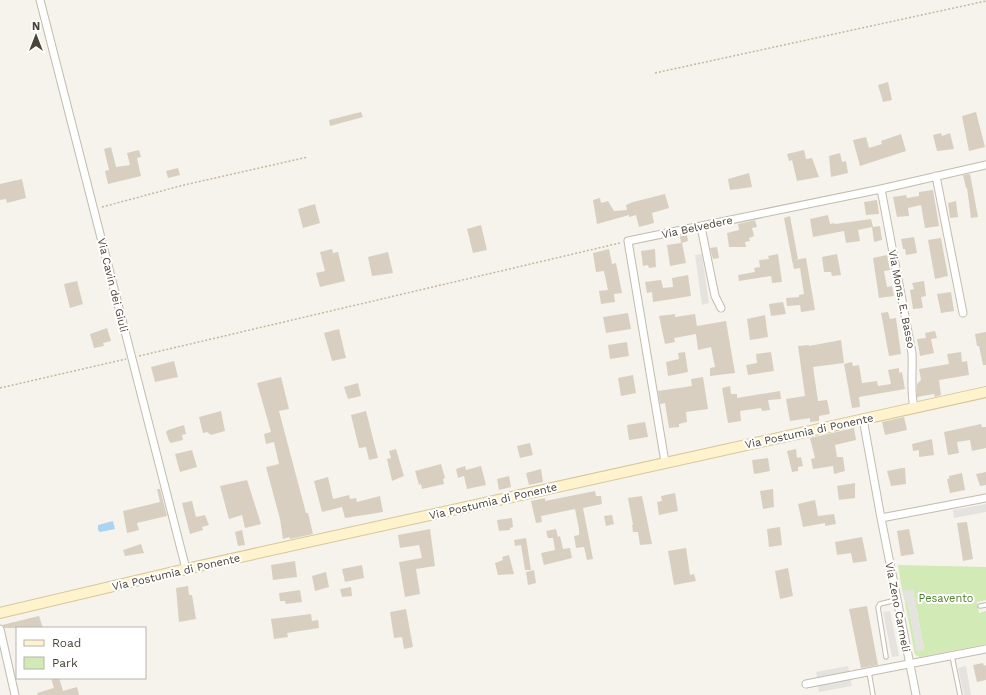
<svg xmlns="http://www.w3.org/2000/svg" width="986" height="695" viewBox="0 0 986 695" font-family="'Work Sans',sans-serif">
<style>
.green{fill:#d2eab5}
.parking{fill:#e5e3e0}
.water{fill:#a9d4f2}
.building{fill:#d8cfc1}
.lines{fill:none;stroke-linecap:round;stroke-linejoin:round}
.lane-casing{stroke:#c2bbae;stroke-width:5.5}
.street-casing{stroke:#c2bbae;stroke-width:9}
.secondary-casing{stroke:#d6c79b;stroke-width:12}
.path{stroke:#c4b79f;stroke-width:1.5;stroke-dasharray:2 2;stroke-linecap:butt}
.lane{stroke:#fff;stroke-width:3.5}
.street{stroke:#fff;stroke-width:7}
.secondary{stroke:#fff3cd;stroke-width:10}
.labels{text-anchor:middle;stroke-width:4;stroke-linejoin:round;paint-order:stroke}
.street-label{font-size:11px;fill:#4b4439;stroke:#fff}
.park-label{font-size:11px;fill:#4a7f2a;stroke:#fff}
</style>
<rect width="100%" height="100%" fill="#f6f3ec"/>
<path class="green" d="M898 565 986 567V600L977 602 979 613 986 611V644L920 657 915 655 905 603 907 600 917 651 924 649 913 590H902Z"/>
<path class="parking" d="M702 254 709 303 702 305 695 255Z
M986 504V512L954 518 953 510Z
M902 590H913L924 650 917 651 907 600 905 603Z
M890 611 899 656 892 657 883 612Z
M848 666 852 686 819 692 816 672Z
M966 666 971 695H964L958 668Z"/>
<path class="water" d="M113 521 115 529 100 532 98 530V525Z"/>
<path class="building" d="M888 82 892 100 883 102 878 85Z
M361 112 363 117 330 126 329 120Z
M976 112 985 147 969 151 962 116Z
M941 133 942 136 950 133 954 149 937 151 933 135Z
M901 134 906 151 860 166 853 140 866 137 869 148 882 144 881 141Z
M111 147 116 167 130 165 127 153 139 150 141 157 137 158 141 176 108 184 105 171 109 170 104 149Z
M804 150 806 159 812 158 819 177 797 181 792 160 789 161 787 154Z
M840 153 842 162 846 161 848 173 831 177 829 156Z
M178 168 180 175 168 178 166 171Z
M749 173 752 187 730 190 728 179Z
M970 174 978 217 971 218 967 188H966L963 175Z
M22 179 26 198 7 203 6 199 0 200V184Z
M933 190 939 226 925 228 921 205 908 208 909 216 897 217 893 197 906 195 907 198 919 196V192Z
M665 194 669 208 652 213 654 223 639 227 636 215 629 217V215L597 224 593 200 600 198 601 203 608 201 614 211 627 210 626 205 633 202Z
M877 200 879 214 866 215 864 202Z
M956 201 958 217 950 218 948 203Z
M315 204 320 223 303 228 298 209Z
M828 215 830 224 834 223 835 224 871 219 873 227 880 226 882 240 874 242 872 227 858 230 860 241 846 243 844 231 813 237 810 219Z
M790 216 798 259 795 260 806 258 815 310 801 312 800 305 787 306 786 298 799 297V295L804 294 800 268 794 269 792 260 784 218Z
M755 220 757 227 752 228 754 236 749 238 750 241 745 242 746 247H729L727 233 739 230 738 224Z
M481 225 487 250 473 253 467 229Z
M687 235 688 241 682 243 686 263 670 266 667 245 681 243 680 236Z
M914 237 917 253 906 255 905 249H903L901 239Z
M941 238 948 276 935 279 928 240Z
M717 247 719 258 713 259 710 248Z
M332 249 333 253 338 252 345 281 320 287 316 273 325 271 320 252Z
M609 249 612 264 616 263 622 293 614 294 615 302 601 304 599 291 608 290 604 271 596 272 593 253Z
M655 249 656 267 649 268 648 265 643 266 641 251Z
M388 252 393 273 372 276 368 257Z
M778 254 782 282 772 283 771 276 739 281 738 275 755 272 754 268 760 267 759 260 769 259 768 256Z
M837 254 841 275 832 276 831 272H824L822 257Z
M887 255 890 270 884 271 887 287 892 286 894 296 879 298 873 258Z
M688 275 691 296 653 302 652 292 647 293 645 282 661 280 663 288 673 287 672 278Z
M77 281 83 304 70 308 64 284Z
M924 281 926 296 921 297 923 308 913 309 910 290 914 289 912 283Z
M951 292 954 311 941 313 937 294Z
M783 302 786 314 771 316 769 304Z
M888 312 890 319 896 318 901 354 889 356 881 313Z
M628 313 631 329 606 333 603 317Z
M675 314V317L695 314 697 326 726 321 735 373 710 376V368L715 367 711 347 698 350 696 334 674 338 675 342 665 344 659 316Z
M765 315 768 337 750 340 747 319Z
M107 328 111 341 103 343 104 346 94 348 90 334Z
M339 329 346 358 332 361 324 333Z
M935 331 937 338 931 339 934 353 920 356 917 339 926 338 925 333Z
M986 332V365H983L979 346H977L975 334Z
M841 340 844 363 813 367 818 401 827 400 830 414 819 416V421L810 422V418L790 421 786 399 805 396 798 346 809 345V346Z
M627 342 629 356 610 359 608 345Z
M685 352 688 372 668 376 666 362 679 359 678 353Z
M771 352 774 371 748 375 746 365 757 363 756 354Z
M961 352 962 362 967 361 969 375 939 380 941 395 935 397 934 394 917 397V384L921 380 919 369 949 364 947 354Z
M174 361 178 377 155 382 151 367Z
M852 362 853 366 859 365 862 383 877 381 878 386 891 384 888 370 899 368V373L902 372 905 389 859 397 860 407 852 408 844 364Z
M633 375 636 393 621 396 618 378Z
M281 377 289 409 279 411 306 513H308L313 534 290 539 289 537 283 539 280 519 266 467 279 464 274 442 266 444 264 434 271 432 257 383Z
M703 377 708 409 686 412 687 422 679 424V427L669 428 665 403 660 404 658 391 692 386 691 379Z
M358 383 361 396 348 399 344 387Z
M730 386 731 394H737V398L780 391 781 399 768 400 770 410 762 411 761 408 740 411 741 421 728 423 722 388Z
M221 411 225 431 211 435 207 432 203 433 199 417Z
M366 411 378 458 369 460 366 447 359 448 351 415Z
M904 417 907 430 885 435 882 422Z
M645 422 648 437 629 440 627 425Z
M981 424 982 427H986V448L972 451 970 440 957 442 959 453 948 455 944 432Z
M184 425 186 434 182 435 183 440 171 443 169 441 166 432 168 430Z
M854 428 856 440 835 445 837 457H843L845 471 834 474 833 466 813 469 811 459 815 458 810 438Z
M932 439 934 455 919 457V450L913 451 912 444Z
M530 443 533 455 520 458 517 446Z
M396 449 404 476 392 481 387 459 391 458 389 451Z
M796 449 797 458 801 457 803 466 798 467V471L792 472 787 451Z
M192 450 197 467 180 472 175 454Z
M768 458 770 471 754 474 752 460Z
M441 464 445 478 443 479 444 484 422 489 421 484 419 485 415 471Z
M465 466 466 470 481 466 486 485 467 489 464 476 458 478 456 469Z
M902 468H905L906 484 891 486 887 471Z
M541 469 543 482 529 485 526 473Z
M986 472V485L980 486 976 474Z
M962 473 965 490 950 493 947 479H949V476Z
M509 476 511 487 499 490 497 479Z
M328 477 333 499 349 495 350 499 356 498 357 502 380 496 383 512 345 518 342 507 322 512 314 481Z
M247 480 261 524 245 528 242 515 229 519 220 486Z
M855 483V498L839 500 837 486Z
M157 489H160L167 516 137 523 139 530 127 533 123 511 160 502Z
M773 489 774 507 763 509 760 491Z
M595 491 596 496H601L602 504 583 508 593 559 587 560 584 547 576 548 574 536 579 535V529L575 509 541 516 542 522 536 523 531 501 545 498V501Z
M675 493 678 511 659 515 657 502 662 501 661 496Z
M642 496 652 544 640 545 638 532H633L632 525H633L628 498Z
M815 500 818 516 834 514 836 524 825 526V523L803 527 798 504Z
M192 501 196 517 205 515 209 525 202 527 203 530 190 534 182 503Z
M612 515 614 524 606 526 604 516Z
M512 518 513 527 510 528V530L499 531 497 520Z
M967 522 973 559 963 561 957 523Z
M780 527 782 545 769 547 767 529Z
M430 529 435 566 416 569 420 594 405 597 399 562 422 558 419 545 400 548 398 535Z
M556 529 558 537 560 536 563 549 570 548 572 558 544 565 541 553 555 550 553 538H548L546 531Z
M909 529 914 554 901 556 897 531Z
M242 530 245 545 238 546 235 532Z
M862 537 867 561 853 563 851 553 837 555 835 542Z
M526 538 531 570H525L521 545 515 546 514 540Z
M141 544 144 553 125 556 123 550Z
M686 548 690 575 694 574 696 581 674 585 668 551Z
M509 555 514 574 498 575 495 563 503 560 502 557Z
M295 561 297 577 273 580 271 565Z
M362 565 364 578 345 582 342 569Z
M788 568 793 596 780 599 775 571Z
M534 570 536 583 528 585 526 572Z
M326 572 329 587 315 591 312 576Z
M188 586 189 595H192L196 619 179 622 176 588Z
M351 587 352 596 342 597 340 589Z
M300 590 302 602 286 604 285 601H280L279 593Z
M867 606 878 665 861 668 849 609Z
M406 609 413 647 404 649 402 637 394 638 390 612Z
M311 614 312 621 318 620 319 628 287 633 288 637 274 639 271 619Z
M39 616 43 628H5L2 625Z
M983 663 984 666 986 665V680L977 682 973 665Z
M51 678H59L63 691 77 687 79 695H38L37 693 54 688Z"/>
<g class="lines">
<defs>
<path id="lane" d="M980 606 986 605
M952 656 960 695
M886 657 878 607 880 604 896 600
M869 672 873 695"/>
<path id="street" d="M40 0 186 569
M936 176 963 313
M881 189 912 353C913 372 910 389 914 408
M701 227 715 296 721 308
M863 419 881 518 986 498
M665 462 628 241 881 189 986 165
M881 518 916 695
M0 629 15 695
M806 684 986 649"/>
<path id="secondary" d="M0 613 186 569 986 392"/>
</defs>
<use href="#lane" class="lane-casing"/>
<use href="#street" class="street-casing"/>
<use href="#secondary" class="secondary-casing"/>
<path class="path" d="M655 73 986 1
M102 207 184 185 308 157
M139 356 620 243
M0 388 126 359"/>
<use href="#lane" class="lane"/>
<use href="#street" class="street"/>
<use href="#secondary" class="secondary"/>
</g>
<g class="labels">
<g class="street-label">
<text transform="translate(697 227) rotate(-12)" y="4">Via Belvedere</text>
<text transform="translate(113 285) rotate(76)" y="4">Via Cavin dei Giuli</text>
<text transform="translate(902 299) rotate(79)" y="4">Via Mons. E. Basso</text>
<text transform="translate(809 431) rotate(-12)" y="4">Via Postumia di Ponente</text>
<text transform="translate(493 501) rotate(-13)" y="4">Via Postumia di Ponente</text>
<text transform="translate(176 572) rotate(-13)" y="4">Via Postumia di Ponente</text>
<text transform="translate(898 607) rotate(79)" y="4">Via Zeno Carmeli</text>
</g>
<g class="park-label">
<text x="946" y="602">Pesavento</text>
</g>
</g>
<rect x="16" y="627" width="130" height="52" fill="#ffffff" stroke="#b7b4b0"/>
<rect x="24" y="640" width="20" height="6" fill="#fff3cd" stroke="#b7b4b0"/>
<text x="52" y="647" font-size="12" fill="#4b4439">Road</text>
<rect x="24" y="657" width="20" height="12" fill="#d2eab5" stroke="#b7b4b0"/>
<text x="52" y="667" font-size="12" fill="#4b4439">Park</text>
<g transform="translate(36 36)" stroke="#ffffff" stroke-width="3" paint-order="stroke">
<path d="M0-3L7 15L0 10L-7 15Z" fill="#4b4439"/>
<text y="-6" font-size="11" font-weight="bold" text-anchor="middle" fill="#4b4439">N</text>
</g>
</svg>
